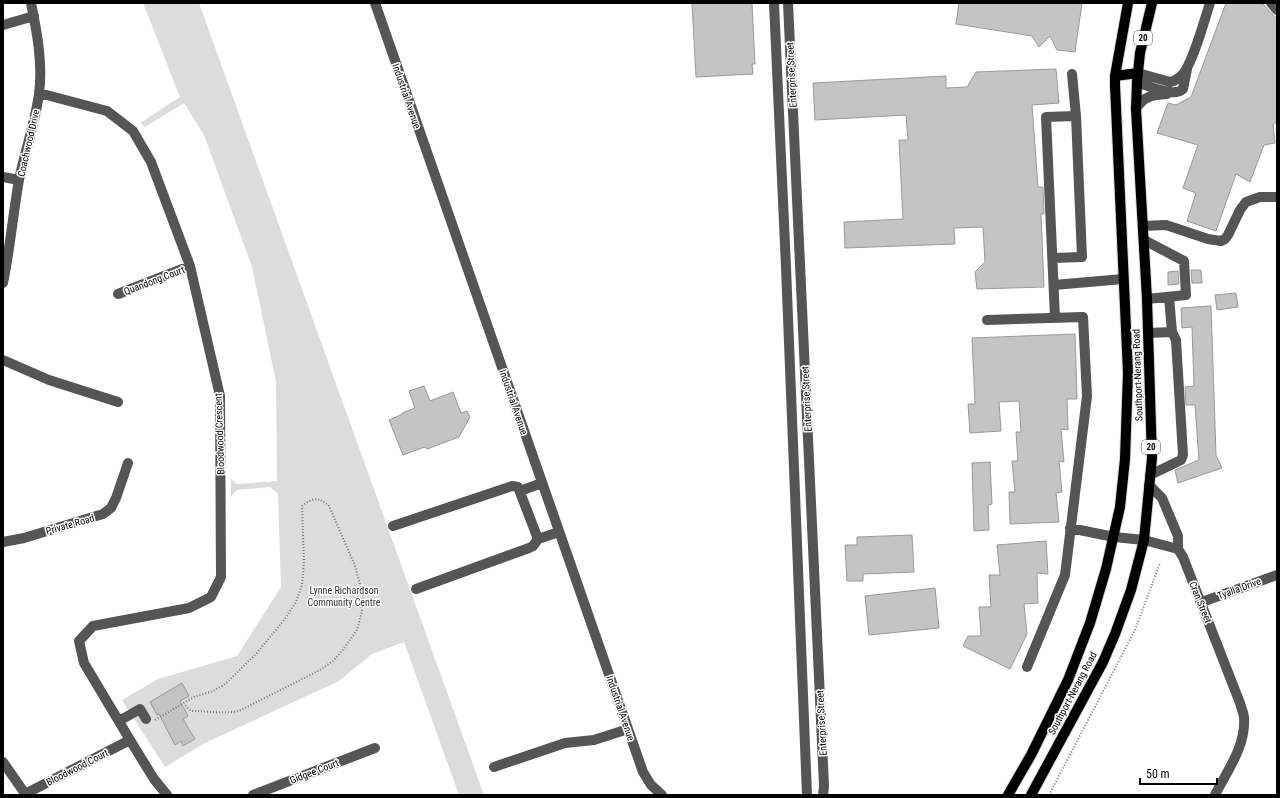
<svg xmlns="http://www.w3.org/2000/svg" width="1280" height="798" viewBox="0 0 1280 798" font-family="'Roboto Condensed',sans-serif">
<style>
.green{fill:#dcdcdc}
.building{fill:#c4c4c4;stroke:#999}
.lines{fill:none;stroke-linecap:round;stroke-linejoin:round}
.major-casing{stroke:#dbdbdb;stroke-width:12}
.path{stroke:#777;stroke-width:2;stroke-dasharray:1 2;stroke-linecap:butt}
.minor{stroke:#555;stroke-width:10}
.major{stroke:#000;stroke-width:10}
.labels{text-anchor:middle;stroke-width:3;stroke-linejoin:round;paint-order:stroke}
.shield{fill:#fff;stroke:#4c4c4c;stroke-width:1}
.shield-label{font-size:9px;font-weight:bold;fill:#000}
.street-label{font-size:10px;fill:#000;stroke:#fff}
.park-label{font-size:10px;fill:#333;stroke:#fff}
</style>
<rect width="100%" height="100%" fill="#fff"/>
<path class="green" d="M143 3H199L484 795H459L404 642 372 654 339 681 205 743 165 767 122 700 158 679 237 656 281 587 278 494 270 487 237 490 231 497V479L237 484 277 481 276 382 252 267 204 135 184 103 145 127 140 123 180 97Z"/>
<path class="building" d="M692 3H752L755 64H752L753 74 696 77Z
M959 3H1082L1075 52 1057 50 1050 36 1039 47 1032 36 956 24Z
M1226 3H1262L1277 19V122L1273 124 1275 143 1264 145 1250 182 1236 174 1216 231 1187 221 1196 193 1183 188 1198 145 1157 133 1168 103 1176 105 1191 97Z
M1056 69 1059 103 1032 105 1038 187H1043L1044 214H1041L1044 287 977 289 975 272 985 262 983 227 954 228 955 244 845 248 844 222 903 219 899 140H908L906 115 815 120 813 83 946 76V88L967 87 976 72Z
M1191 270H1201L1202 283H1192Z
M1178 271 1179 284 1168 285V272Z
M1236 293 1238 307 1217 310 1215 295Z
M1211 306 1216 455 1222 468 1178 483 1175 470 1199 460 1195 405H1186L1185 387 1194 386 1192 327 1182 328 1181 308Z
M1075 334 1077 399H1067L1068 430 1061 429 1064 462 1059 461 1062 492 1056 493 1059 522 1010 524 1009 492H1015L1012 461H1018L1016 432H1021L1019 401 999 402 1001 431 970 433 968 404H975L972 338Z
M424 386 430 401 453 392 461 413 467 411 470 417 459 437 427 449 425 447 403 455 389 420 403 414 402 413 415 408 409 391Z
M990 462 992 504 988 505 989 530 974 531 972 463Z
M912 535 914 572 863 574V581H847L845 545H857V537Z
M1046 541 1048 574 1037 573 1038 603 1024 604 1027 634 1010 669 963 646 968 636H981L979 607H991L989 575H1000L997 545Z
M935 588 939 628 869 635 865 596Z
M182 683 189 696 180 701 188 716 183 719 195 739 183 746 181 741 175 745 159 714 157 715 150 702Z"/>
<g class="lines">
<defs>
<path id="major" d="M1115 76 1138 73
M1008 795 1031 755 1068 680 1090 623 1106 569 1120 507 1125 459 1128 373 1115 85V76L1128 3
M1031 795 1103 662 1115 634 1131 590 1144 540 1152 458 1147 299 1136 109 1137 82 1140 53 1152 3"/>
</defs>
<use href="#major" class="major-casing"/>
<path class="path" d="M155 720 194 697 213 691 224 685 256 654 284 620 296 602 302 585 304 562 302 506C313 497 319 497 329 506L355 566 363 595 362 611 357 630 342 651 333 661 320 670 239 711C223 714 207 711 191 711L184 704
M1049 795 1135 630 1160 563"/>
<path class="minor" d="M375 3 643 772 651 785 662 795
M774 3 786 267 807 795
M788 3 824 786 823 795
M1271 3 1277 10
M3 25 34 16
M1138 73 1170 82C1176 81 1179 78 1183 74 1194 60 1204 21 1210 3
M1072 74 1076 116
M1137 82C1148 86 1174 98 1183 89L1187 69
M39 93 107 111 133 131 151 162 190 266 220 396 221 577 211 597 189 608 93 626 79 641 84 663 130 740 154 779 167 795
M1136 109C1143 96 1153 95 1167 94
M3 177 19 180
M1143 226 1166 225 1208 239 1221 241 1225 239 1228 235 1240 210 1246 202 1260 197H1277
M1144 240 1184 261 1186 295 1147 299
M1053 258 1082 257 1076 116 1046 117 1055 318
M3 283C10 249 13 214 19 180 25 151 35 123 39 94 43 64 37 32 31 3
M1054 285 1123 279
M118 294 190 266
M987 320 1083 317 1087 396 1065 575 1027 667
M1148 333 1172 332
M3 360 49 380 118 402
M1150 475 1181 460 1183 455 1176 340 1172 332 1169 297
M1149 485 1162 498 1178 536V549
M520 491 542 483
M393 526 512 486 518 487 538 539 533 546 529 548 416 589
M1070 528 1114 537 1144 540 1174 548 1178 549 1183 557 1240 703C1241 708 1244 713 1244 718 1246 746 1227 771 1215 795
M538 539 559 532
M3 542 24 538 103 514 111 508 116 498 128 463
M1202 602 1277 575
M119 721 140 709 146 719
M3 762 26 795
M494 767 565 743 594 740 628 729
M25 794 130 740
M253 795 375 748"/>
<use href="#major" class="major"/>
</g>
<g class="labels">
<g class="shield">
<rect x="1134" y="31" width="18" height="14" rx="3"/>
<rect x="1142" y="440" width="18" height="14" rx="3"/>
</g>
<g class="shield-label">
<text x="1143" y="41">20</text>
<text x="1151" y="450">20</text>
</g>
<g class="street-label">
<text transform="translate(791 75) rotate(-93)" y="4">Enterprise Street</text>
<text transform="translate(407 96) rotate(71)" y="4">Industrial Avenue</text>
<text transform="translate(28 143) rotate(-77)" y="4">Coachwood Drive</text>
<text transform="translate(154 280) rotate(-21)" y="4">Quandong Court</text>
<text transform="translate(1137 375) rotate(-92)" y="4">Southport-Nerang Road</text>
<text transform="translate(806 399) rotate(-93)" y="4">Enterprise Street</text>
<text transform="translate(514 402) rotate(71)" y="4">Industrial Avenue</text>
<text transform="translate(219 434) rotate(-92)" y="4">Bloodwood Crescent</text>
<text transform="translate(70 524) rotate(-16)" y="4">Private Road</text>
<text transform="translate(1239 588) rotate(-20)" y="4">Tyalla Drive</text>
<text transform="translate(1201 602) rotate(68)" y="4">Cran Street</text>
<text transform="translate(1072 693) rotate(-62)" y="4">Southport-Nerang Road</text>
<text transform="translate(621 708) rotate(71)" y="4">Industrial Avenue</text>
<text transform="translate(821 723) rotate(-93)" y="4">Enterprise Street</text>
<text transform="translate(77 767) rotate(-27)" y="4">Bloodwood Court</text>
<text transform="translate(314 771) rotate(-21)" y="4">Gidgee Court</text>
</g>
<g class="park-label">
<text x="344" y="594">Lynne Richardson<tspan x="344" dy="12">Community Centre</tspan></text>
</g>
</g>
<rect width="1280" height="798" fill="none" stroke="#000000" stroke-width="8"/>
<path d="M1140 778v6h77v-6" fill="none" stroke="#000000" stroke-width="2"/>
<text x="1146" y="778" font-size="12" fill="#000000" stroke="#ffffff" stroke-width="3" paint-order="stroke">50 m</text>
</svg>
